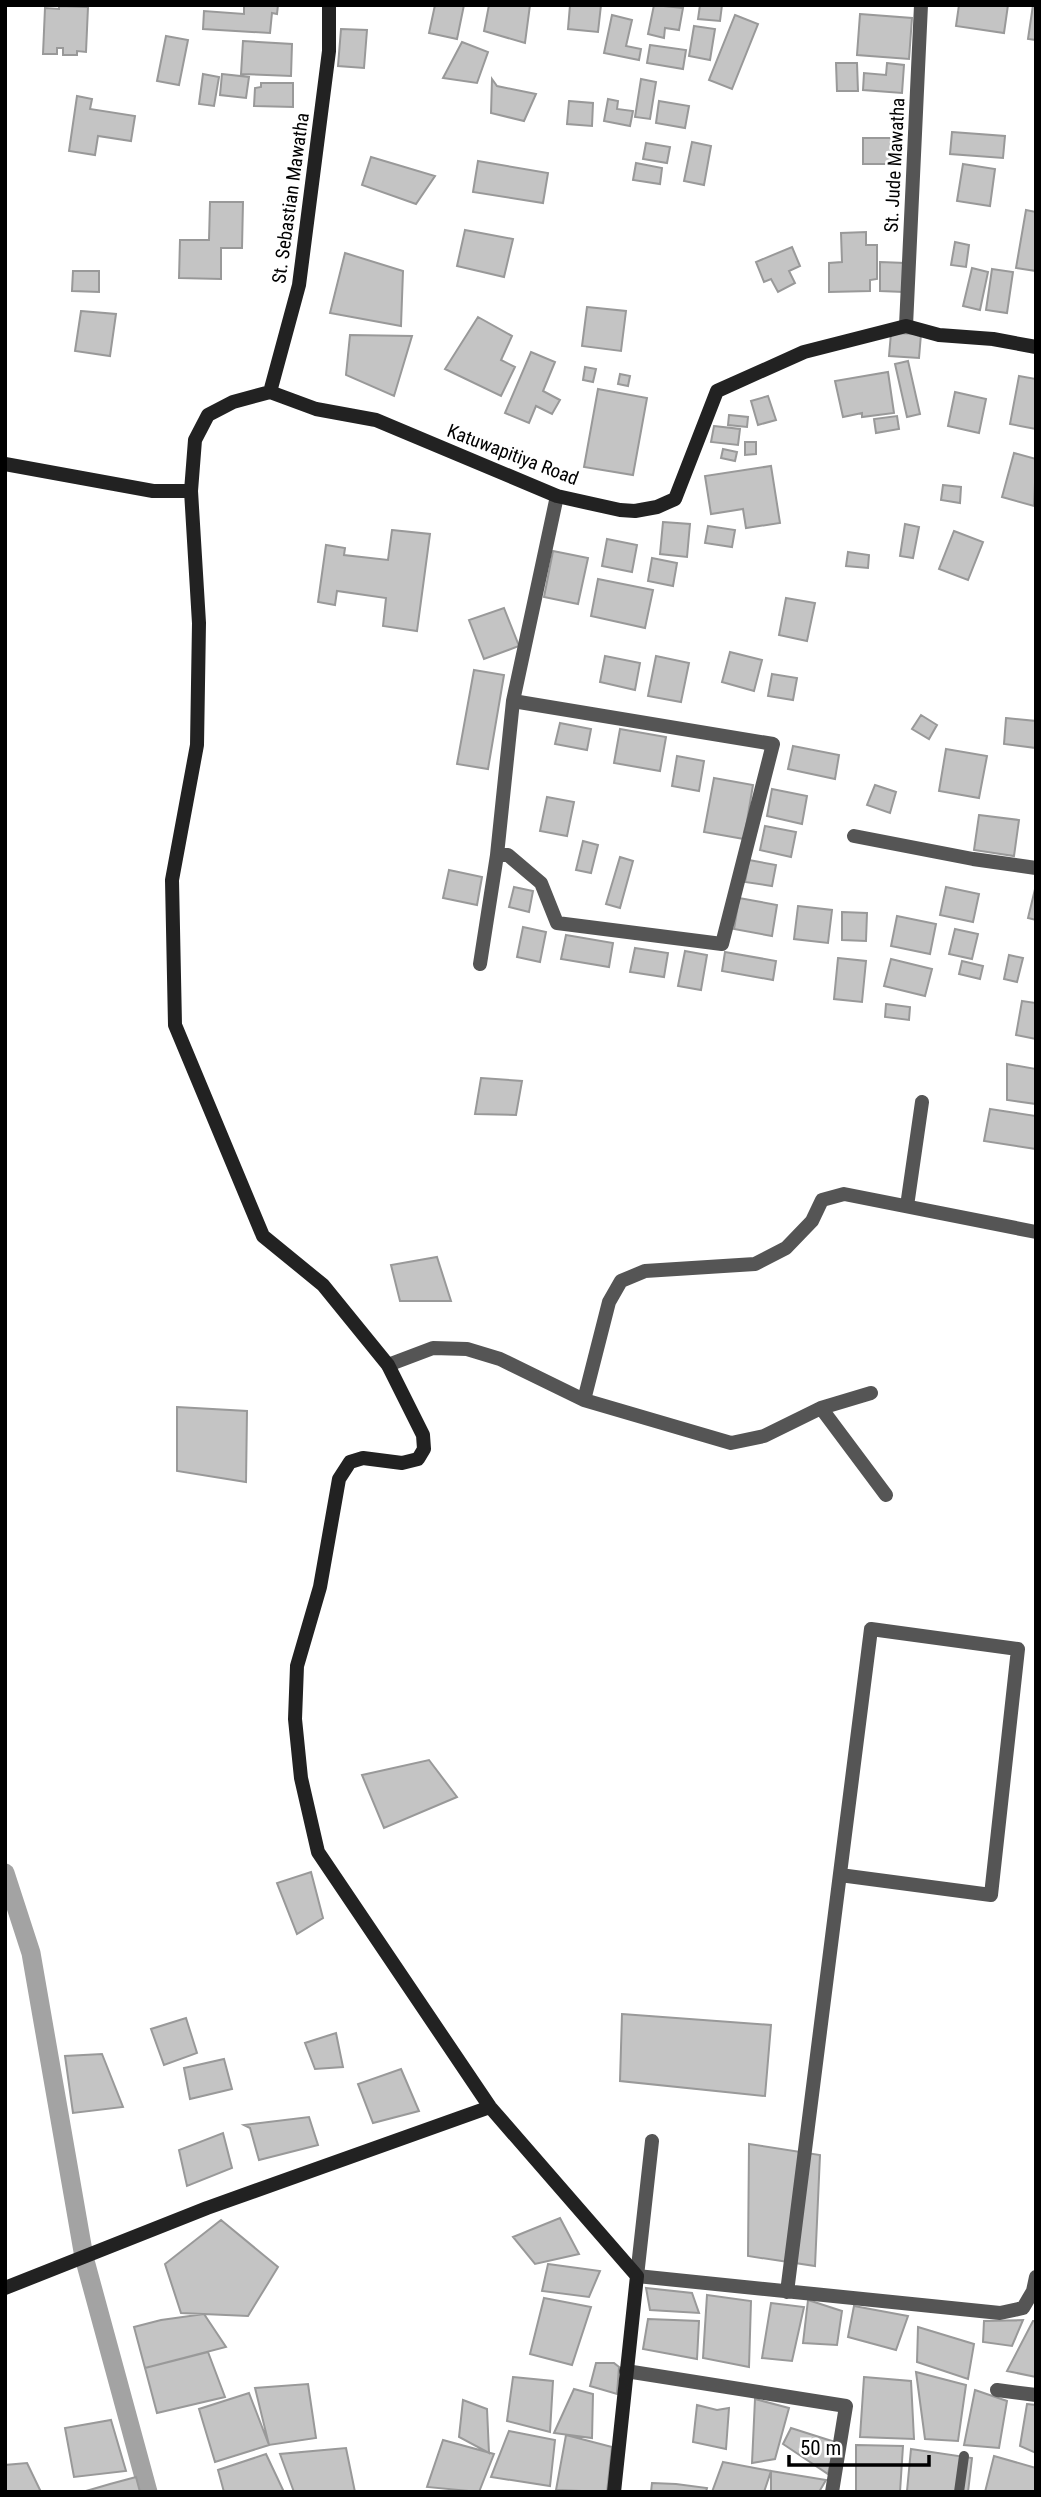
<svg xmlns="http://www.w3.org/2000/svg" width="1041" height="2497" viewBox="0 0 1041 2497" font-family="'Roboto Condensed',sans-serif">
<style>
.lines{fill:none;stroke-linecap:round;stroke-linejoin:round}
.canal{stroke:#a3a3a3;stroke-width:19}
.building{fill:#c4c4c4;stroke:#999;stroke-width:2}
.lane{stroke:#555;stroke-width:10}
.street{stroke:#555;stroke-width:14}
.secondary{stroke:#222;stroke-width:14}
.labels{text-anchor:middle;stroke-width:5;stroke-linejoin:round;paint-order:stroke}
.street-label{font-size:19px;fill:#000;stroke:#fff}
</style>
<rect width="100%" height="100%" fill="#fff"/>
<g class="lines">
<path class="canal" d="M5 1873 31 1953 84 2257 148 2492"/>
</g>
<path class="building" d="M244 5H278L277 14 272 13 270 33 203 29 204 11 244 14Z
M435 5H464L457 39 429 33Z
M489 5H530L525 43 484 31Z
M570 5H601L598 32 568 29Z
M654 5 683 8 679 30 665 28 664 38 648 34Z
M700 5H722L720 21 698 19Z
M959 5H1008L1004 33 956 26Z
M1033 5H1036V40L1028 39Z
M59 6 88 7 86 52 77 51V55H63V48H57V54H43L45 8 59 9Z
M860 14 912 18 909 59 857 55Z
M612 15 632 20 626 46 641 49 639 60 604 53Z
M735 15 758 24 732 89 709 80Z
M694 26 715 29 710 60 689 56Z
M341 29 367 30 364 68 338 66Z
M166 36 188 40 179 85 157 81Z
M243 41 292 44 291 76 241 74Z
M462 42 488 52 477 83 443 78Z
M650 45 686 50 683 69 647 63Z
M836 63H857L858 91H837Z
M887 63 904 65 902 93 863 90 864 73 886 75Z
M203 74 219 77 214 106 199 104Z
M222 74 249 77 246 98 220 95Z
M492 79 497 86 536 94 524 121 491 113Z
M641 79 656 82 650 119 635 117Z
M261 83H293V107L254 106 255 88 261 87Z
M77 96 92 99 90 109 135 116 131 141 98 136 95 155 69 151Z
M608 99 618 101 617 109 633 111 630 126 604 121Z
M569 101 593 103 592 126 567 124Z
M659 101 689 106 685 128 656 123Z
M952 132 1005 136 1003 158 950 154Z
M863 138H899L898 164H863Z
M692 142 711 146 704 185 684 181Z
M646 143 670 147 667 163 643 159Z
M371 157 435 176 416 204 362 185Z
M478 161 548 173 543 203 473 192Z
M636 163 662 168 660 184 633 180Z
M963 164 995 169 990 206 957 201Z
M210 202H243L242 248H221V279L179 278 180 240H209Z
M1026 210 1036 212V271L1016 268Z
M465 230 513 239 504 277 457 266Z
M866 232V245H877V279L870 280V291L829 292V263L842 262 841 233Z
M955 242 969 245 966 267 951 265Z
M792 247 800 266 789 271 795 283 778 292 771 279 764 282 756 262Z
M345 253 403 271 401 326 330 313Z
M880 262 905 263 904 292 880 291Z
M972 268 988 272 980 310 963 306Z
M992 269 1013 272 1007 313 986 310Z
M73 271H99V292L72 291Z
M587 307 626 311 621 351 582 346Z
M81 311 116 314 110 356 75 351Z
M478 317 512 336 501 360 515 367 501 396 445 369Z
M891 333 921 334 919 358 889 356Z
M350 335 412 336 394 396 346 375Z
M531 352 555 362 543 391 560 400 552 414 536 406 529 423 505 413Z
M908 361 920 414 907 417 895 364Z
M585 367 596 369 593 382 583 380Z
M888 372 894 413 862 417V413L843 417 835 381Z
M620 374 630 376 628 386 618 384Z
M1019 376 1036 379V429L1010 424Z
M598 389 647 398 633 475 584 467Z
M955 392 986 399 979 433 948 426Z
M768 396 776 420 758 425 751 401Z
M729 415 748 417 747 427 728 425Z
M897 416 899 429 876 433 874 419Z
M714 426 740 429 738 445 711 442Z
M745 442H756V454L745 455Z
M723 449 737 452 735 461 721 458Z
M1014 453 1036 459 1034 506 1002 497Z
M771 466 780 523 746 528 743 509 711 514 705 476Z
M943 485 961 487 960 503 941 500Z
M663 522 690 524 687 557 660 554Z
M905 524 919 527 913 558 900 556Z
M708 526 735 530 732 547 705 543Z
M392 530 430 534 417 631 383 626 386 598 337 591 335 605 318 602 326 545 345 548 344 555 388 560Z
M954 531 983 542 968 580 939 569Z
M607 539 637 545 632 572 602 566Z
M553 551 588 558 578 604 544 597Z
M848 552 869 555 868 568 846 566Z
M652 558 677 563 673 586 648 581Z
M598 579 653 590 645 628 591 616Z
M786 598 815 603 807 641 779 635Z
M504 608 519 646 484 659 469 620Z
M730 652 762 660 754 691 722 682Z
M605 656 640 663 635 690 600 682Z
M656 656 689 663 681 702 648 696Z
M474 670 504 675 488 769 457 764Z
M772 674 797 678 793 700 768 696Z
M921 715 937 725 929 739 912 729Z
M1006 718 1036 721V748L1004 744Z
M560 723 591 729 587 750 555 744Z
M620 729 666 737 660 771 614 763Z
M793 746 839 755 835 779 788 769Z
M946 749 987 756 979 798 939 791Z
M677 756 704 761 699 791 672 786Z
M714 778 753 785 744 839 704 832Z
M875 785 896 792 890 813 867 805Z
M772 789 807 796 802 824 767 816Z
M547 797 574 802 567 836 540 831Z
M979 815 1019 820 1014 856 974 850Z
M765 826 796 832 791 857 760 850Z
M583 841 598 845 591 873 576 870Z
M620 857 633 861 620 908 606 904Z
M749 860 776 865 772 886 745 882Z
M449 870 482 877 477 905 443 898Z
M1036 885V920L1028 918Z
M514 887 533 891 529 912 509 907Z
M946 887 979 894 973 922 940 915Z
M739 898 777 905 772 936 734 929Z
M798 906 832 910 828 943 794 939Z
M842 912 867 913 866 941 842 940Z
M897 916 936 924 930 954 891 946Z
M523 927 546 932 540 962 517 957Z
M955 929 978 934 972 959 949 954Z
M566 935 613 943 609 967 561 959Z
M635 948 668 953 664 977 630 972Z
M685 951 707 955 701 990 678 986Z
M725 952 776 961 773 980 722 971Z
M1009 955 1023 958 1017 982 1004 979Z
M838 958 866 961 862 1002 834 999Z
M891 959 932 969 925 996 884 986Z
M962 961 983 966 980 979 959 974Z
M1022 1001 1036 1003V1039L1016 1035Z
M886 1004 910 1007 909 1020 885 1017Z
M1007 1064 1036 1069V1104L1007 1100Z
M481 1078 522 1081 516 1115 475 1114Z
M990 1109 1036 1116V1149L984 1141Z
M437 1257 451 1301H400L391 1265Z
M177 1407 247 1411 246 1482 177 1471Z
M429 1760 457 1797 384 1828 362 1775Z
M311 1872 323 1918 297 1934 277 1883Z
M622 2014 771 2025 765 2096 620 2081Z
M186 2018 197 2053 164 2065 151 2029Z
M336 2033 343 2067 315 2069 305 2043Z
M102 2054 123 2107 73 2113 65 2056Z
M224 2059 232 2089 190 2099 184 2068Z
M401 2069 419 2111 373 2123 358 2084Z
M309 2117 318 2145 259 2160 250 2128 244 2125Z
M223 2133 232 2168 187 2186 179 2150Z
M749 2144 820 2155 815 2266 748 2256Z
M560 2218 579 2254 535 2264 513 2237Z
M221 2220 278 2267 248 2316 181 2313 165 2264Z
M548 2264 600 2271 589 2297 542 2291Z
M646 2288 692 2293 699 2313 650 2310Z
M707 2295 751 2301 749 2367 703 2358Z
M544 2298 591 2307 572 2365 530 2354Z
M808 2300 842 2311 837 2345 803 2343Z
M771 2303 804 2307 792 2361 762 2358Z
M854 2306 908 2316 896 2350 848 2337Z
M204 2314 226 2347 145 2368 134 2327 161 2320Z
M648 2319 699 2321 697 2359 643 2349Z
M1023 2320 1012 2346 983 2342 984 2321Z
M1033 2321H1036V2377L1007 2371Z
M918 2327 974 2344 968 2379 917 2362Z
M208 2352 225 2397 157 2413 145 2368Z
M596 2363H614L619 2367 617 2394 590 2386Z
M916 2372 966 2385 958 2441 925 2439Z
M513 2377 553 2381 550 2432 507 2421Z
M864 2377 911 2381 914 2439 860 2437Z
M308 2384 316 2438 269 2445 255 2388Z
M574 2389 593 2394 592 2438 554 2433Z
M975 2390 1007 2401 999 2448 964 2445Z
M249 2393 269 2445 215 2462 199 2409Z
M755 2399 789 2408 775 2459 752 2463Z
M463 2400 487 2409 489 2453 459 2437Z
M1027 2404 1036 2405V2453L1020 2446Z
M697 2405 717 2410 729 2408 726 2449 693 2442Z
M111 2420 126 2471 74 2477 65 2428Z
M791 2428 835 2442 828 2474 783 2444Z
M509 2431 555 2440 550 2486 491 2477Z
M566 2435 612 2447 607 2492 556 2490Z
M443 2440 494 2454 479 2492 427 2487Z
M856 2445 903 2446 900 2492H856Z
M346 2448 355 2492H294L280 2454Z
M911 2449 972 2458 968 2492 907 2491Z
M266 2454 284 2492H224L218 2470Z
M994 2456 1036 2468V2492H985Z
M723 2462 771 2471 764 2492H712Z
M27 2463 41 2492H5V2465Z
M771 2471 826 2480 819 2492H771Z
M136 2477 140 2492 86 2491 110 2484Z
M652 2483 676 2484 707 2488 706 2492H651Z"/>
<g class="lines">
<path class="lane" d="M959 2492 964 2456"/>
<path class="street" d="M906 326 921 5
M854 836 973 859 1036 868
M497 855 513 701 557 496
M480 964 497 855H508L541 883 557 923 722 944 773 744 513 701
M907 1206 922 1102
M388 1365 433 1348 467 1349 500 1359 584 1400 731 1443 764 1436 821 1408 871 1393
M584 1400 609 1302 621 1281 645 1271 755 1264 786 1248 812 1221 822 1200 844 1194 1036 1232
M821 1408 886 1495
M652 2141 637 2276 1000 2313 1023 2308 1033 2291 1036 2277
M787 2292 871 1629 1018 1649 991 1895 840 1875
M626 2371 846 2406 832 2492
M997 2390 1036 2395"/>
<path class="secondary" d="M270 392 299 285 329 51V5
M5 464 153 491H191
M5 2288 207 2208 490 2107
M614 2492 637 2276 490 2107 318 1852 301 1778 295 1719 297 1666 320 1587 339 1479 350 1462 363 1458 402 1463 418 1459 424 1449 423 1435 388 1365 323 1285 263 1236 175 1025 172 880 197 745 199 623 191 491 195 440 208 415 233 402 270 392 316 409 376 420 557 496 620 510 635 511 657 507 675 499 717 391 804 352 906 326 939 335 993 339 1036 347"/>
</g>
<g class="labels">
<g class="street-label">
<text transform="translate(894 165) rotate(-87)" y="7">St. Jude Mawatha</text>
<text transform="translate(290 198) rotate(-82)" y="7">St. Sebastian Mawatha</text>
<text transform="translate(513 454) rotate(21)" y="7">Katuwapitiya Road</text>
</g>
</g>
<rect width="1041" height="2497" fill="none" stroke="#000000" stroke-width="14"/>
<path d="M789 2455v10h140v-10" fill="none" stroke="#000000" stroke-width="3.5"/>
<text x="800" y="2455" font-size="21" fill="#000000" stroke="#ffffff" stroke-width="5" paint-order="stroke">50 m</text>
</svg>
